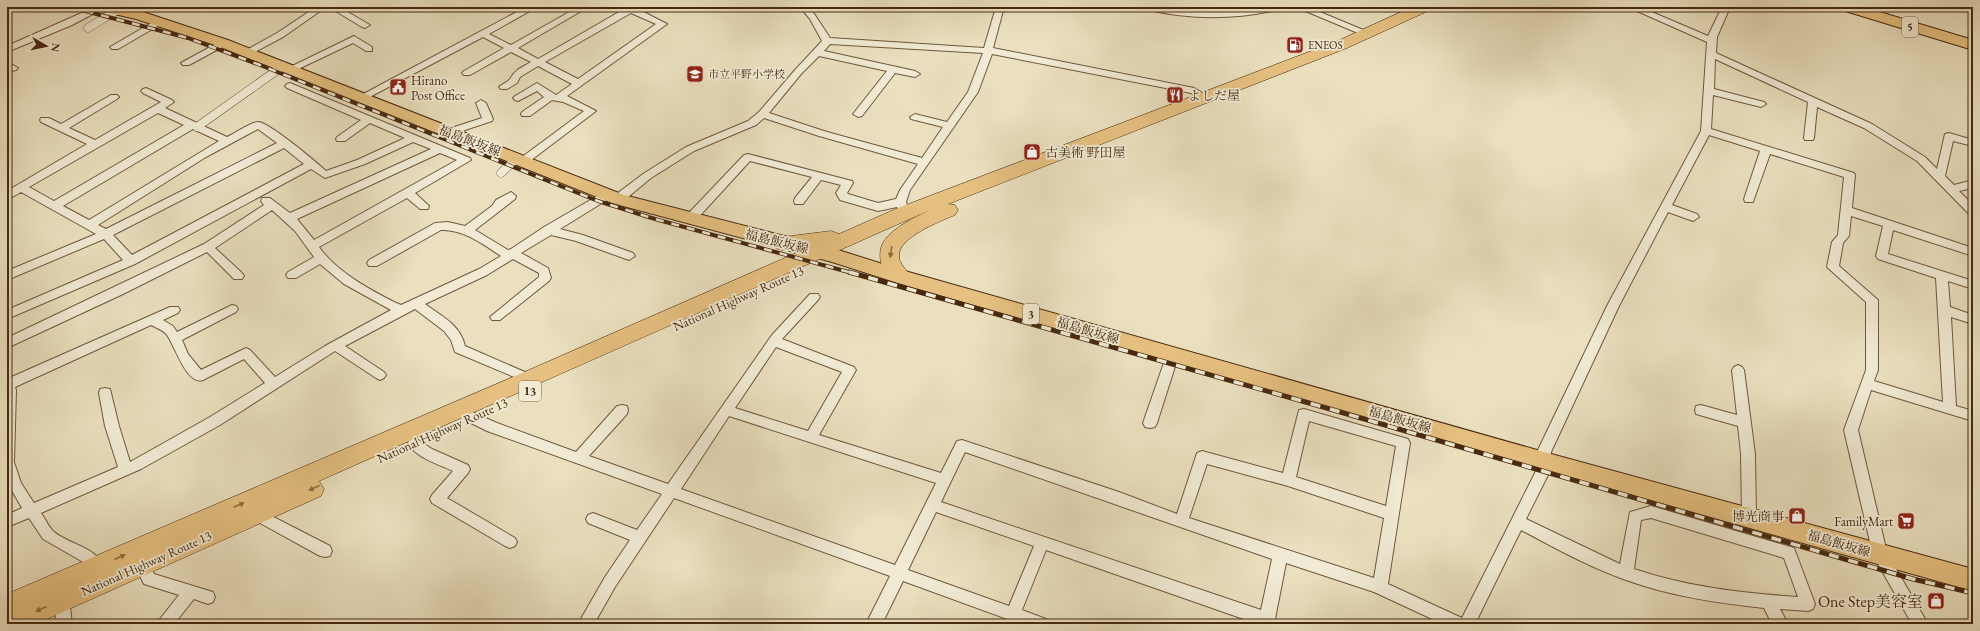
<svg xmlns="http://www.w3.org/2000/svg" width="1980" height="631" viewBox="0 0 1980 631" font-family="'EB Garamond','Noto Serif JP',serif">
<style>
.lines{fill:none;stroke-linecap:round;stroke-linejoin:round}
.pedestrian-casing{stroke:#70573c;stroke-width:9}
.minor-casing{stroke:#70573c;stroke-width:2}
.primary-casing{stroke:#472910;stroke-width:2}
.trunk-casing{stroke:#472910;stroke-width:1}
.pedestrian{stroke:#f1ebd5;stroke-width:8}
.minor{fill:#f1ebd5;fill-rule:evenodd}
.primary{fill:#e5c080;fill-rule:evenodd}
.trunk{fill:#e5c080;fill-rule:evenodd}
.rail-far1-casing{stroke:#472910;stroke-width:4}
.rail-casing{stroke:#472910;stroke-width:5}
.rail-far1{stroke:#f1ebd5;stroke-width:2.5;stroke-dasharray:8;stroke-linecap:butt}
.rail{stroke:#f1ebd5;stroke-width:3.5;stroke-dasharray:10;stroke-linecap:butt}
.oneway{fill:#8e6d42}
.labels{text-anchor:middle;stroke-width:3.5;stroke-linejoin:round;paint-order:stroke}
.far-poi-label{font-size:11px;fill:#472910;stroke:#f1ebd5;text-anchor:start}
.shield{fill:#f1ebd5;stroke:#7a634b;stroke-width:1}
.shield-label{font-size:12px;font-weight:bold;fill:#472910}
.poi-label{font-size:13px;fill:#472910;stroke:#f1ebd5;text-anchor:start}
.street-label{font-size:13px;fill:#472910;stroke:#f1ebd5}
.near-poi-label{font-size:16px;fill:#472910;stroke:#f1ebd5;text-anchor:end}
</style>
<rect width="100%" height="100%" fill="#eae0bf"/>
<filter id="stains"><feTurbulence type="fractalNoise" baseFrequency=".005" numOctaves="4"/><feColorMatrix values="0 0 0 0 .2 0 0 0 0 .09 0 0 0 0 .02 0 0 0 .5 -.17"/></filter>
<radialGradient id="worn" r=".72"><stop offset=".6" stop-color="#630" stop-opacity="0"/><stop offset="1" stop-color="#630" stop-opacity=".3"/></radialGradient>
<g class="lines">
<defs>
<path id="pedestrian" d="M88 28 119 9
M197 127 283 66
M501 173 517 158"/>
<path id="minor" d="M95 7H106L72 25 7 52V46Z
M316 7H326L283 37 251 54 248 55 243 52 277 33Z
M329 7H339L370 25 365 28 362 27Z
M526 7H537L489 34 511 45 578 7H588L518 48 538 59 624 9 623 7H634L667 24 567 96 596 111 526 164 522 165 517 162 518 160 584 111 563 102 552 100 530 116H522L521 114 522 112 544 97 537 91 518 101 515 100 513 98 515 96 537 83 556 95 572 84 538 66 520 77 517 83 507 89H501L499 87C502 84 508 82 510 79 516 69 521 68 531 62L511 52 470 75H464L462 73 464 71 504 48 483 37 364 100H358L356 98ZM631 13 656 24 578 79 545 62Z
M800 7H809L811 9 830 38 984 48 996 7H1004L993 48 1194 88 1209 97 1204 100 1191 93 992 54 978 92 910 190 906 202 908 208 907 211H899L897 207 878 211 840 200 836 193 841 185 821 180 803 204H795L794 201 795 198 812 177 750 161 694 222H686L684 219 686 216 744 155 748 154 852 181 853 183 847 193 848 194 878 203 896 199 900 190 918 164 819 136 764 118 756 125 694 151 651 178 622 202H614L613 199 614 196 643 174 686 147 748 121 759 112 795 70 822 41 810 19ZM830 44 983 53 968 92 947 122 915 114 910 117 911 119 943 127 922 158 827 132 769 113 801 74 819 56 887 71 853 114 858 117 862 116 895 73 915 77 920 74 915 71 824 51Z
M1144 7C1169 7 1195 13 1221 12 1242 12 1262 7 1282 7L1281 9C1236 20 1190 20 1145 9Z
M1296 7H1308L1373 34 1371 36H1365Z
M1391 7H1402L1413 14 1412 16H1406Z
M1628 7H1640L1708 36 1722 7H1730L1717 37 1716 53 1872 124 1925 157 1937 169 1945 134 1949 133 1973 140V146L1953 141 1945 176 1954 185 1973 180V188L1959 191 1973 205V215L1969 214 1917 161 1864 128 1817 107 1814 138 1813 140H1805L1804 138 1808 102 1715 59 1714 89 1764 102 1766 104 1761 107 1713 95 1711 129 1854 173 1855 175 1852 208 1973 248V256L1893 230 1888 254 1973 281V289L1948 281 1950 307 1973 315V324L1951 317 1956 406 1973 411V421L1871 390 1858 430 1887 553 1928 624H1912L1873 555 1844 430 1866 370V302L1827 267 1832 242 1838 235 1844 177 1770 154 1754 199 1753 202H1745L1744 199 1760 151 1709 135 1672 205 1697 214 1699 217 1693 221 1668 212 1619 306 1551 452 1550 471 1526 519 1620 564 1630 512 1651 506 1794 548 1815 604 1813 609 1808 611 1780 609 1788 624H1772L1764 608C1717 603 1670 596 1626 580 1589 567 1555 548 1521 530L1475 624H1443L1374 592 1286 563 1274 624H1258L1046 550 1022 610 1046 619 1049 624H1021L903 581 882 624H866L890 576 674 498 615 587 594 624H578L605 577 630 540 588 523 586 519 588 515 593 513 637 530 662 494 487 431 467 421 465 417 467 413 472 412 497 423 576 452 617 406 622 405 627 406 628 410 627 414 589 456 668 484 772 335 810 294H818L820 297 818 300 782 339 854 367 856 370 819 435 941 473 957 441 962 440 1119 492 1177 514 1197 453 1202 451 1283 473 1298 414 1299 410 1304 409 1408 439 1410 443 1388 584 1462 618 1536 471 1537 452 1607 306 1701 131 1707 42ZM1851 216 1883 226 1876 256 1878 259 1936 278 1943 402 1874 381 1878 370V300L1839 266 1843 243 1849 236ZM776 347 842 372 808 431 735 408ZM729 416 936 483 895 565 681 489ZM1309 421 1396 446 1386 506 1296 477ZM965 452 1272 559 1261 610 941 502ZM1207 464 1288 486 1384 518 1374 578 1189 518ZM936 512 1034 546 1009 606 908 570ZM1651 518 1784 558 1798 597C1742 593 1687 587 1634 569L1641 520Z
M160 18 163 19V23L118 49H112L110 47Z
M354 36 372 47V51H366L353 43 292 72H286L284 70Z
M223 40 226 41V45L189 65H183L181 63Z
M13 65 18 68 16 70 7 72V66Z
M290 83 470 158 471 160 415 193 429 206 428 209H420L407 198 319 247C337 272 367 288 394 302L401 305 479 269 501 256C483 244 463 229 441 230L377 266H369L367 263 369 260 435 223 448 222 465 226 492 206 496 200 511 192 516 196 515 199 475 230 508 250 511 249 544 227 606 191 610 192 611 195 610 198 560 229 583 235 633 253 635 256 629 260 576 241 551 235 521 253 548 268 551 278 549 281 500 320H492L490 317 539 277V273L513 259 487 275 425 304C441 316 460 324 465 346L534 376 536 379 534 382 530 384 526 382 455 352 451 340 444 331 415 309 345 346 384 372 386 375 384 378 380 380 376 378 335 351 220 425 141 469 41 513C45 518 48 526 53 531 70 546 99 546 105 571L103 576 98 578 93 576 85 563 43 539 29 518 7 527V515L22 508 7 482V379L170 307H178L180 310 178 313 163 320 173 326 177 332 232 305 236 306 238 309 236 312 182 340 188 354 201 370 246 348 250 350 275 377 325 346 391 310 344 284 320 264 296 278H288L286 275 288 272 314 257 295 231 272 210 215 248 242 273 244 276 242 279H234L207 252 123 294 7 348V338L204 244 264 205 261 201 262 198H270L290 213 431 149 413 142 365 164 325 178 311 169 135 264 7 319V310L123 260 104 239 7 280V271L96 234 21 192 7 200V191L87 144 41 122 40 120 41 118H49L61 124 111 95H117L119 97 117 99 69 128 95 140 161 102 143 93 141 91 143 89 146 88 172 100 174 102 165 108 227 137C234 134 251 122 258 122 269 122 316 162 326 171L357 160 405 138 370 123 345 141H337L336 139 337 137 361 120 287 88 285 86 287 84ZM158 113 184 125 54 201 29 187ZM193 129 219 141 89 220 63 206ZM258 129 277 143 106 229 98 225 206 157ZM284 148 304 164 132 255 113 235ZM440 153 457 160 314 240 297 219ZM151 325C157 328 163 330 167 335 175 346 187 386 203 380L244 359 265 383 210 417 130 462 119 426 111 393 110 389 105 388 100 389 99 393 105 426 118 467 34 503 21 483 14 462 16 390 15 387Z
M481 100 486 103 493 119 492 121 453 134H445L444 132 445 130 482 118 476 103Z
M1173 349 1177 351 1179 354 1157 423 1155 427 1150 428 1145 427 1143 423 1167 354 1169 351Z
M1738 365 1742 367 1744 370 1755 454 1756 518 1754 522 1749 524 1744 522 1742 518 1741 454 1738 426 1696 414 1695 410 1696 406 1701 405 1737 415 1732 370 1734 367Z
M415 438 432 449 468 465 470 469 468 473 447 498 515 538 517 542 515 546 510 548 505 546 432 503 430 499 432 495 453 471C438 464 416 458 408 443L410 439Z
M256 508 330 546 332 551 330 556 325 557 320 556 251 518 249 514 251 510Z
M141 558 146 560 154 574 213 592 215 597 213 602 208 604 194 599 174 624H156L179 595 144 584 134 565 136 560Z
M62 592 67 594 69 599 72 624H56L55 599 57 594Z"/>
<path id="primary" d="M95 7H123L140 11 228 40 624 195 835 249 905 271 1544 452 1973 569V591L1544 470 901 284 832 262 612 203 218 46 136 19 97 10Z
M1840 7H1863L1973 40V50L1842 10Z"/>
<path id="trunk" d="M1412 7H1433L1430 10 1347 48 948 204 955 205 958 210 955 215C941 221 898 237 899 256 899 264 907 270 911 277L908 282C887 289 873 258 884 241 895 226 914 218 930 210L319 481 324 489 321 496 36 624H7V594L522 373 810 247 782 250 775 248 772 243 775 238 831 231 839 234 898 208 1335 42Z"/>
</defs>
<use href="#pedestrian" class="pedestrian-casing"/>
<use href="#minor" class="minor-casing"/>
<use href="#primary" class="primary-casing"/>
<use href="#trunk" class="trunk-casing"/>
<use href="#pedestrian" class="pedestrian"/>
<use href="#minor" class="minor"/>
<use href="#primary" class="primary"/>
<use href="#trunk" class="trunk"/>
<defs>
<path id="rail-far1" d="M70 7 188 38 260 65 598 201 655 219 852 273"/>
<path id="rail" d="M849 272 1330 409 1913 579 1973 593"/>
</defs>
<use href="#rail-far1" class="rail-far1-casing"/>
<use href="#rail" class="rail-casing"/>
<use href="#rail-far1" class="rail-far1"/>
<use href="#rail" class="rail"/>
</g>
<defs><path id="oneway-solid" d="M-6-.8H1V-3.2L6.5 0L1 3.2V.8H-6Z"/></defs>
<g class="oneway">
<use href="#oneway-solid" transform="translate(891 252) rotate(98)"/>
<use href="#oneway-solid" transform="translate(314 488) rotate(156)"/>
<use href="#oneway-solid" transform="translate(239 505) rotate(-23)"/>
<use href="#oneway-solid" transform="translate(120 557) rotate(-24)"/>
<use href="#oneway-solid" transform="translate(41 609) rotate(156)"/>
</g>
<defs>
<symbol id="fuel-square" viewBox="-11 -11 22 22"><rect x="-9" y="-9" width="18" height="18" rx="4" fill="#8f2418" stroke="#f1ebd5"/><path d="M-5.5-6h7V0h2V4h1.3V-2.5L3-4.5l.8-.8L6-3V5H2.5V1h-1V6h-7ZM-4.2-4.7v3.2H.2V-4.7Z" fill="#fff"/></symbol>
<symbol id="school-square" viewBox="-11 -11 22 22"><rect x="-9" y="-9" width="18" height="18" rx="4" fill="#8f2418" stroke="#f1ebd5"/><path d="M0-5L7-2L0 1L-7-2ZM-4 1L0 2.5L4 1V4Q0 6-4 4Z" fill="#fff"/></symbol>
<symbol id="civic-square" viewBox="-11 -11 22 22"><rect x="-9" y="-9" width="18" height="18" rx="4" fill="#8f2418" stroke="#f1ebd5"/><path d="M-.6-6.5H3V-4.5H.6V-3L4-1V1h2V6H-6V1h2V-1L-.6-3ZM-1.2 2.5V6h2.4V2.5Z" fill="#fff"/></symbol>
<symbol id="restaurant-square" viewBox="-11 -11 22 22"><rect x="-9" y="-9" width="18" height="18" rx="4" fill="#8f2418" stroke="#f1ebd5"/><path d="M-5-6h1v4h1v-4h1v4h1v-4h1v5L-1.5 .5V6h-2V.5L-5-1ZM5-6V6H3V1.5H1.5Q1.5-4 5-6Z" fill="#fff"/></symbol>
<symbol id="shop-square" viewBox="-11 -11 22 22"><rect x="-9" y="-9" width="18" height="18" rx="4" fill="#8f2418" stroke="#f1ebd5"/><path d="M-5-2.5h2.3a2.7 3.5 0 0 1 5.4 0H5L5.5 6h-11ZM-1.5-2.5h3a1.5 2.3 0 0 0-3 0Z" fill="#fff"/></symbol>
<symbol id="supermarket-square" viewBox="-11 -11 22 22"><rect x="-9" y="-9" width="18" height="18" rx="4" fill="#8f2418" stroke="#f1ebd5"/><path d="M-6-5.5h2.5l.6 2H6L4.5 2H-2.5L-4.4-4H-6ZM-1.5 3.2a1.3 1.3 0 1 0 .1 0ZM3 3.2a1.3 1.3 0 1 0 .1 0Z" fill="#fff"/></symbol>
</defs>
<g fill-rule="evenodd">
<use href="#fuel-square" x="1285" y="35" width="20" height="20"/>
<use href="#school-square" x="685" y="64" width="20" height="20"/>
<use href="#civic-square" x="388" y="77" width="20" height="20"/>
<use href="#restaurant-square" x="1165" y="85" width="20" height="20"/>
<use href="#shop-square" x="1022" y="142" width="20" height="20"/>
<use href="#shop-square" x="1787" y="506" width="20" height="20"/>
<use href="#supermarket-square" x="1896" y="511" width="20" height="20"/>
<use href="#shop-square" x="1926" y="591" width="20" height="20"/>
</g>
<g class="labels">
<g class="far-poi-label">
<text x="1308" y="49">ENEOS</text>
<text x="708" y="78">市立平野小学校</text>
</g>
<g class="shield">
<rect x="1902" y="17" width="16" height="20" rx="3"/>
<rect x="1023" y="304" width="16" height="20" rx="3"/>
<rect x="519" y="381" width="22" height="20" rx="3"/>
</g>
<g class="shield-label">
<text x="1910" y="31">5</text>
<text x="1031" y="318">3</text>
<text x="530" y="395">13</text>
</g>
<g class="poi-label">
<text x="411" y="85">Hirano<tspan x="411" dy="15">Post Office</tspan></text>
<text x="1188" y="100">よしだ屋</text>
<text x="1045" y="157">古美術 野田屋</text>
<text x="1784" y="521" text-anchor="end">博光商事</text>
<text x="1893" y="526" text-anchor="end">FamilyMart</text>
</g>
<g class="street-label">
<text transform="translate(470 140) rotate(21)" y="5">福島飯坂線</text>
<text transform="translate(777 241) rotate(14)" y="5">福島飯坂線</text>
<text transform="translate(738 298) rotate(-24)" y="5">National Highway Route 13</text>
<text transform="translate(1088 330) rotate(16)" y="5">福島飯坂線</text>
<text transform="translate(1400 419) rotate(16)" y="5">福島飯坂線</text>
<text transform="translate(442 430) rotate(-24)" y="5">National Highway Route 13</text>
<text transform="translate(1839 543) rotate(16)" y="5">福島飯坂線</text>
<text transform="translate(146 563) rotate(-24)" y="5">National Highway Route 13</text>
</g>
<g class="near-poi-label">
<text x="1923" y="607">One Step美容室</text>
</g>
</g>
<rect width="1980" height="631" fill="none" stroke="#eae0bf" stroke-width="24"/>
<rect x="8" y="8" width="1964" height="615" fill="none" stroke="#472910" stroke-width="2"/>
<rect x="12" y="12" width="1956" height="607" fill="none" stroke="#472910"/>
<g transform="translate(46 46) rotate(99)" stroke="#f1ebd5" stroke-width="3" paint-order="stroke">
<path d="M0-3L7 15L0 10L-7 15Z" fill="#472910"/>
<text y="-6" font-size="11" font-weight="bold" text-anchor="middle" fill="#472910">N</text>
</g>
<rect width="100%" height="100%" filter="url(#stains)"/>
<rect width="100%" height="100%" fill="url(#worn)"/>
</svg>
